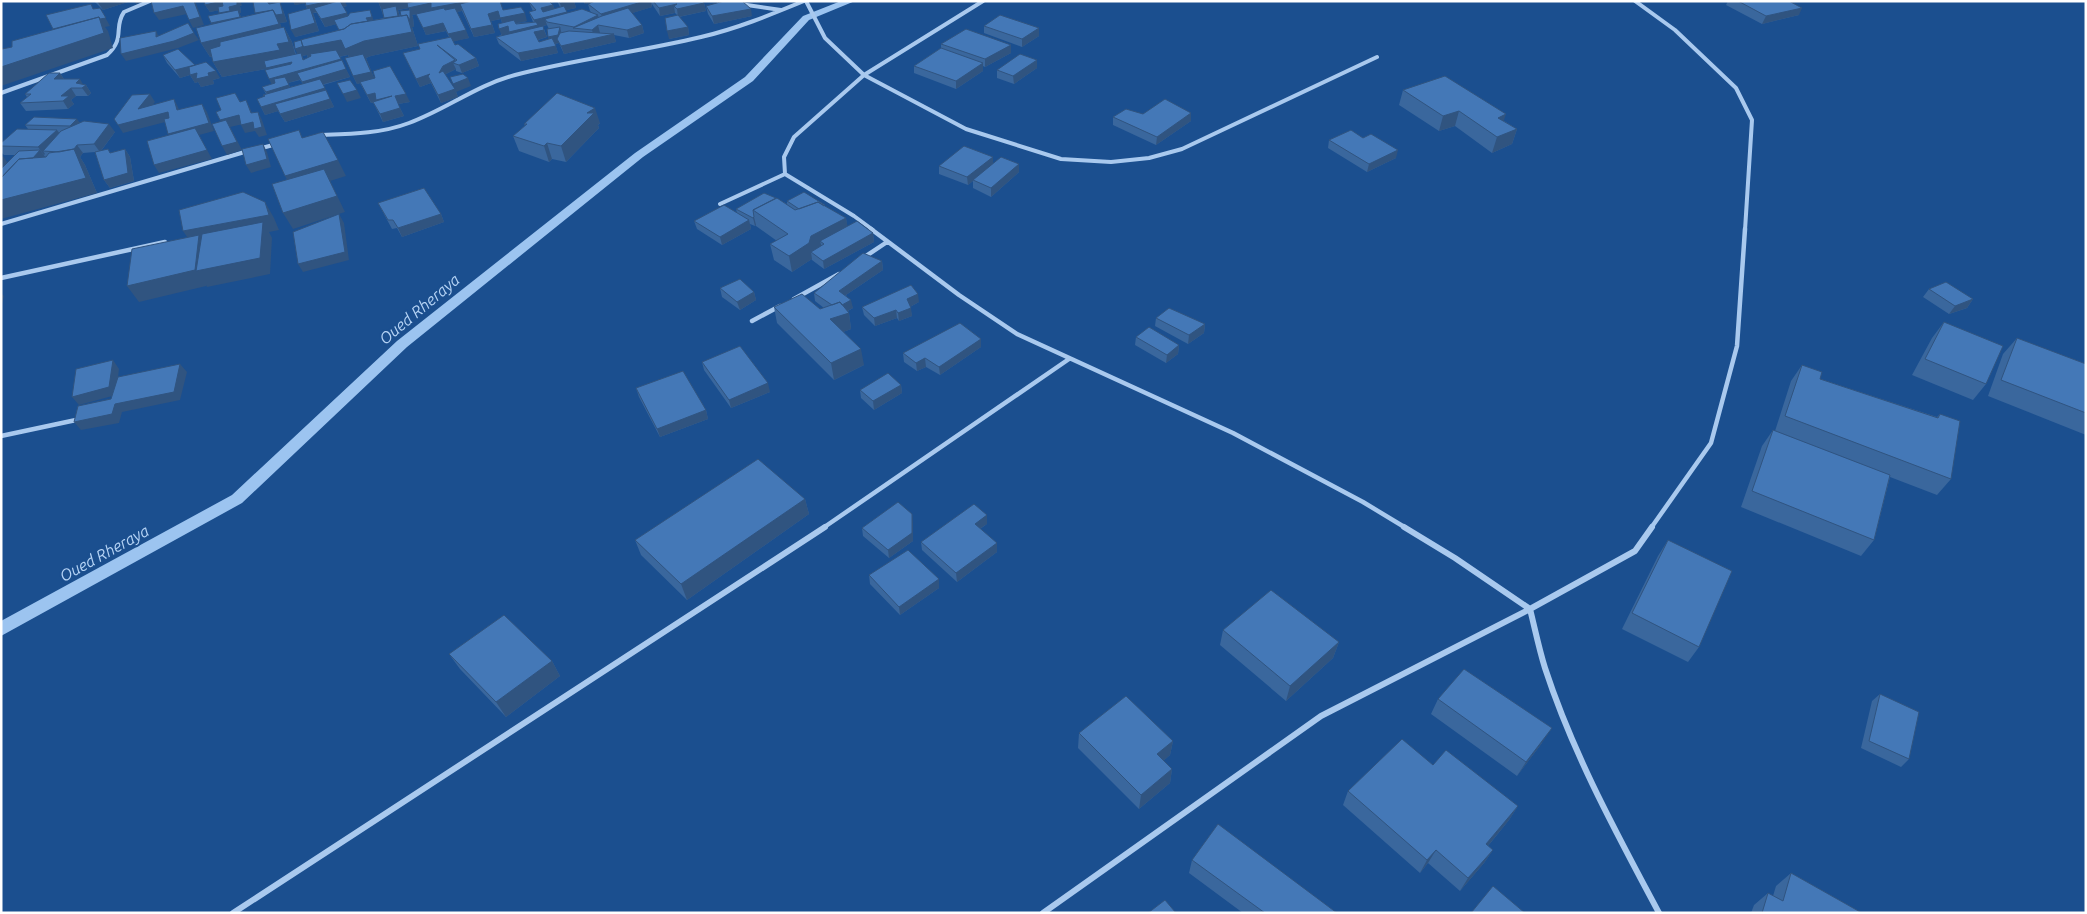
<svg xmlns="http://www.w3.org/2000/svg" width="2087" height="914" viewBox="0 0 2087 914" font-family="Ubuntu,sans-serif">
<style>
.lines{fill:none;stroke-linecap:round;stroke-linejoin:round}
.stream{fill:#9cc4f0;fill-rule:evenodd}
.street-far2{stroke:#a9c9ee;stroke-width:4}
.street-far1{stroke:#a9c9ee;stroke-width:4.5}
.street{stroke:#a9c9ee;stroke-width:6}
.wall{fill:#3a679d;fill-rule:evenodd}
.shaded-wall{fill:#305480;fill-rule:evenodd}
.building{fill:#4478b7;stroke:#305480}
.labels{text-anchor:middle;stroke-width:4;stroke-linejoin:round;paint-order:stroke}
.water-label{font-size:16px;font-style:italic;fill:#b5d3f5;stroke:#1b4f8f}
</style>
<rect width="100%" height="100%" fill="#1b4f8f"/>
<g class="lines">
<path class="stream" d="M841 1H855L809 20 753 81 643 157 407 347 242 503 1 636V621L232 495 397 341 635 153 745 77 803 16Z"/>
<path class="street-far2" d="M719 1 729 2
M806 1 825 38 864 75 966 129 1061 159 1111 162 1149 158 1182 149 1377 57
M1635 1 1675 30 1736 88 1752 120 1745 230
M740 4 781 10
M1 93 107 55C126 38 113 28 124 12L150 1
M319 135C349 134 380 134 409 123 445 110 477 85 515 75 576 59 639 52 701 37 736 29 770 15 804 1
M258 149 277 144
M720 204 785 174
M1 224 248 151
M873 230 854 216 785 174 784 157 794 137 864 75 983 1"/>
<path class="street-far1" d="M871 229 959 295 1017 334 1233 433 1363 502 1406 528
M863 258 887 242
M1 278 165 242
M794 299 839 274
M752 321 780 306
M1 436 76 420
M823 528 1069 359
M1651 528 1711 443 1737 346 1745 229"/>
<path class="street" d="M1404 527 1455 558 1530 609C1535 629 1539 649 1545 668 1573 754 1617 834 1659 913
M233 913 825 527
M1043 913 1321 716 1530 609 1635 551 1652 527"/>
</g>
<path class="wall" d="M94 1H131L103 10Z
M293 1 347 6 343 7 348 16 374 20 384 18 382 12 378 1 503 10 527 21 516 23 533 22 529 12 533 11 532 9 529 2 530 1H554L555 2 551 3 553 5 554 9 560 7 557 1H574L576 8 566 10 567 13H592L590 11 588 4 590 3 585 4 583 1H664L704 3 706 11 679 17 688 27 689 35 669 39 677 15 675 13 660 16 652 4V7L632 13 642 25 644 33 629 38 614 35 616 42 564 54 559 43 555 44 558 53 521 61 499 44 496 37 501 35 502 23 501 19 491 21 495 33 474 37 462 11 456 12 469 38 453 41 455 45 476 58 479 66 462 73 456 71V69L446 74H445L455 89 458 97 441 103 431 83 420 87 403 53 420 49 449 37 446 31 426 35 417 14 412 15 413 17 414 27H412L418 46 371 56 366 58 374 78 410 102 398 104 404 116 383 122 373 102 377 101 371 103 360 83 357 84 353 76 348 55 339 57 350 77 323 85 334 107 285 122 278 111 265 115 261 107 264 97 263 95 266 94 262 87 272 84 266 69 222 77 213 62 212 57H210L201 43 211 24 219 14V10L210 12 205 5H242L240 6 241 13H239L241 17 256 14 269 4 283 10 287 22 280 23 281 28 284 27 292 42 296 54H298L301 40 339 30 336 24 325 27 317 13H313L319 31 295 37 307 9 305 3 295 5ZM409 8V10L400 16 398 10ZM547 25 549 29 548 37 549 39 539 42 538 40 547 37 543 26ZM307 55 308 58 304 60 302 56ZM300 80 303 84 290 87 288 83Z
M1728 1H1789L1799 15 1762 24 1726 5Z
M706 6 752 16 714 24 708 14Z
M984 26 1039 28V36L1022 47 984 33Z
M941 44 1011 53 985 67 983 66V71L956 89 914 73V66L941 48Z
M163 55 195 65 220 78 213 80 214 84 201 87 198 82 195 83 190 75 180 78 167 63Z
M1037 60V68L1014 84 997 78V70Z
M60 73 64 79 86 85 91 93 88 96H76L71 100 74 104 68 109 26 111 20 103 27 97 25 94Z
M1403 90 1504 121 1517 129 1512 144 1492 153 1455 126 1439 131 1399 105Z
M1191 113V121L1156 145 1113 125V117L1143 114Z
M79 123 115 132 101 151 110 153 125 149 130 157 134 181 110 188 104 180 95 152 83 153 80 157 85 165 97 193 7 163 16 155H4L1 152V143L28 129 25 125Z
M600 123 598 125 599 128 566 162 552 159 549 162 519 151 513 136 525 126 524 124Z
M1329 140 1396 158 1367 172 1328 148Z
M993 163 1019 164V172L991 197 973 188V181L968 185 939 174V166Z
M776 198 787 204V201L825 205V207L846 218 847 226 873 233 874 242 824 269 812 260V258V259L792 272 774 260 770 244 777 241 756 226V225L755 226 750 224 751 229 722 245 697 229 694 221 737 213 736 209Z
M378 203 441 214 444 222 402 237 397 228 392 229Z
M882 261 883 270 846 295 853 308 848 311 849 313 851 329 843 332 864 365 834 380 777 323 774 307 820 309 824 308 815 301 814 293Z
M720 288 754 292 756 300 740 310 722 297Z
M1929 289 1973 299 1967 308 1949 314 1923 297Z
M919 302 910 307 912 316 899 321 897 318 875 326 864 315 862 307Z
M1156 318 1205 324 1204 333 1188 344 1155 326Z
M1944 322 1986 384 1973 400 1912 375 1932 338Z
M1136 337 1179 345 1178 354 1166 363 1135 345Z
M2017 338 2086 364V435L1988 396 2003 354Z
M981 347 940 375 926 367 917 371 904 362 903 353Z
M702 362 770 392 731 408 704 370Z
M1802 365 1820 379 1937 417 1940 414 1951 479 1937 495 1890 477 1874 540 1861 556 1741 507 1762 446 1773 430 1775 431 1791 381Z
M901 385 902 393 874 410 861 398 860 390Z
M636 388 706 410 708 419 660 437 639 397Z
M805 499 809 514 687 600 641 555 635 540Z
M913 523V541L889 558 863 536 862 528Z
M987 524 980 529 997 552 957 582 922 550 921 542Z
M1668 540 1699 647 1688 662 1622 629 1658 556Z
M869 575 939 588 900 615 870 584Z
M1223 630 1339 642 1333 658 1286 701 1220 645Z
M449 654 552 661 560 676 506 717 460 669Z
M1880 694 1909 759 1901 767 1861 748 1872 701Z
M1438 699 1542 743 1517 776 1431 714Z
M1079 733 1173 741 1170 755 1163 761 1172 769 1170 783 1139 809 1078 748Z
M1433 765 1518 806 1509 820 1488 846 1493 850 1484 863 1460 891 1428 863 1420 873 1343 805 1348 791Z
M1192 860 1337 913H1243L1189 873Z
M1791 873 1862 913H1751L1754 905 1768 893 1773 896 1776 886Z"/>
<path class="shaded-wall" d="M97 1H131L103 10Z
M135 1H144L136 4Z
M194 1H195L204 25 193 28 189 20Z
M222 1 226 9 210 12 205 5Z
M226 1H240L242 5 240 6 241 13H239L242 18 215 31 211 23 223 20 219 13Z
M293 1H307L308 3 295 5Z
M331 1H345L347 6 313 13 319 31 295 37 291 30 310 14 306 6Z
M378 1H470L460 4 462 11 434 16 433 11 412 15 413 17 414 27H412L418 46 371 56 366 58 375 80 357 84 353 76 352 64 348 55 310 62 307 55 302 56 305 61 299 57 295 49 316 43 341 40 364 41 412 32 383 13ZM409 8 410 11 401 21 398 10Z
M569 1H574L576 8 562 11 560 3Z
M584 1H598L585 4Z
M645 1H651L652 7 604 22 601 14Z
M280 2 283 10 287 22 280 23 286 39 210 57 201 43 279 24 255 13Z
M704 3 706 11 678 17 677 9 674 6 675 13 660 16 659 8 677 4Z
M553 5 556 13 543 16 541 8Z
M183 6 187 14 159 20 154 13Z
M100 8 110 26 105 27 108 31 113 48 1 86V47L8 57 59 39Z
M1802 8 1799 15 1762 24 1766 16Z
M751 9 752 16 714 24 712 16Z
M370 10 375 24 340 33 366 18Z
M498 11 525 13 527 21 503 26 501 19 491 21 495 33 474 37 471 29 488 14Z
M567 12 569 20 545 19 547 25 539 27 544 30 547 37 537 40 502 36 499 29 508 26H536L534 20Z
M347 13 350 21 325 27 321 19Z
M598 15 600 23 574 28V27Z
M443 23 446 31 426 35 423 28Z
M598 25 600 33 594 37 592 30Z
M642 25 644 33 629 38 627 30Z
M284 27 292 42 296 57 292 62 296 70 270 76 266 69 222 77 213 62 277 44Z
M560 27 562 35 557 39 559 43 550 45 548 37Z
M688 27 689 35 669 39 667 31Z
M1039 28V36L1022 47V39Z
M466 30 469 38 452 42 448 34Z
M156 31 160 39 194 33 199 40 178 48 126 61 121 54 156 37Z
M614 34 616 42 564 54 561 46Z
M1011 45V53L985 67V59Z
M556 46 558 53 521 61 518 53Z
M476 58 479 66 462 73 459 65Z
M341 59 344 67 288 83 293 93 270 100 266 92 273 87 269 79Z
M342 60 350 77 306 89 302 82Z
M455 60 457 64 453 63 456 69 446 74 442 81 439 73 443 66Z
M1037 60V68L1014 84 1013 76Z
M983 63V71L956 89V81Z
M195 65 199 72 208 73 216 71 220 78 213 80 214 84 201 87 198 82 195 83 190 75 180 78 175 70Z
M60 73 65 81 54 79Z
M430 74 428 76 431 83 420 87 416 79Z
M468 78 471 86 456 92 453 84Z
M80 79 84 86 86 85 91 93 88 96 82 88 76 83Z
M71 88 76 96 71 100 74 104 68 109 63 101 61 96Z
M325 88 334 107 285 122 280 114 328 96 265 115 261 107Z
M455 89 458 97 441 103 438 95Z
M357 90 361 98 347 102 343 94Z
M375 93 392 96 371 103 367 95Z
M150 94 155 102 143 117 138 109Z
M406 94 410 102 398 104 395 96Z
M174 99 178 107 182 118 177 110Z
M246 100 250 108 255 121 251 113Z
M202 104 207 112 214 131 199 135 212 159 159 173 154 165 174 142 168 134Z
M400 108 404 116 383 122 380 114Z
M595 108 600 123 598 125 599 128 566 162 561 146 587 113Z
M1459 111 1455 126 1439 131 1443 116Z
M168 112 173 120 123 133 118 125Z
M258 112 262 120 267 135 259 137 255 131 245 133 241 125Z
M1191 113V121L1156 145 1157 137Z
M1506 114 1501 129 1498 118Z
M239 115 243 124 230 127 242 150 227 155 222 146 225 129 220 120Z
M77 119 83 127 76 134 70 126Z
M109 124 115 132 100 152 94 144Z
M1517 129 1512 144 1492 153 1497 137Z
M57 130 63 138 43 151 45 154 44 155 38 147Z
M547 143 552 159 549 162 544 146Z
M263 144 267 152 271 167 251 173 246 165Z
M77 145 83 153 80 157 85 165 97 193 1 219V200L72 152Z
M125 149 130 157 134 181 110 188 104 180Z
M40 150 46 158 10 181Z
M1398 150 1396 158 1367 172 1369 164Z
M3 156 9 165 1 172V158Z
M993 157V165L973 180V181L968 185 967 177Z
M338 160 346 176 330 181 345 212 293 229 283 213 294 192 285 176Z
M1019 164V172L991 197V188Z
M265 202 274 218 279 230 269 232 272 238 270 274 207 287 206 285V286L139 302 127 286 194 247 183 231Z
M339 214 344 223 349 260 303 272 298 264Z
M441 214 444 222 402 237 398 228Z
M754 217 756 225 755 226 753 218Z
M846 218 849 234 824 244 820 241 822 248 811 252 812 259 792 272 789 256 811 236Z
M749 220 751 229 722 245 720 237Z
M873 233 874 242 824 269 823 261Z
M882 261 883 270 840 299 839 291Z
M754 292 756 300 740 310 737 302Z
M1 293 4 296 1 308Z
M918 294 919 302 908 308 907 299Z
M1973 299 1967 308 1949 314 1955 306Z
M851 300 853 308 838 316 849 313 851 329 833 336 830 319 837 308Z
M911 308 912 316 899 321 898 313Z
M896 310 897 318 875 326 874 318Z
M1205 324 1204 333 1188 344 1189 335Z
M981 339V347L940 375 939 367Z
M1179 345 1178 354 1166 363 1167 355Z
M861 349 864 365 834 380 831 363Z
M925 358 926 367 917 371 916 363Z
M113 360 119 369 116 395 79 405 72 397Z
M180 364 187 372 180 400 122 412 119 423 81 430 74 422 115 404Z
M768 383 770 392 731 408 729 400Z
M901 385 902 393 874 410 873 401Z
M706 410 708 419 660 437 657 429Z
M805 499 809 514 687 600 681 584Z
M912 514 913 523V541L889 558 888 550Z
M987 515V524L975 532V524Z
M997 543V552L957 582 956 573Z
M939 579V588L900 615 899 607Z
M1339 642 1333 658 1286 701 1290 686Z
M552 661 560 676 506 717 496 702Z
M1552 728 1542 743 1517 776 1526 762Z
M1173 741 1170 755 1154 769 1157 754Z
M1172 769 1170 783 1139 809 1141 795Z
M1518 806 1509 820 1478 858 1486 844Z
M1436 850 1428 863 1420 873 1427 860Z
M1493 850 1484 863 1460 891 1468 878Z"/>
<path class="building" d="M151 1H194L200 17 189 20 183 6 154 13Z
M204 1H237V5L229 7 230 11 219 13 218 7 223 6 222 1 205 5Z
M259 1H267L269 4 280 2 283 14 276 15 273 10 255 13 253 2Z
M305 1H331L306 6Z
M338 1H340L347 13 321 19 314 8Z
M416 1H470L431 8V3L408 8 407 3Z
M472 1H500L503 10 521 7 525 13 500 18 498 11 488 14 492 25 471 29 460 4Z
M531 1H549L553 5 541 8 543 12 564 6 567 12 534 20 529 12 536 10 529 2Z
M558 1H569L560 3Z
M595 1H645L601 14 588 4Z
M653 1H686L687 2 686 1H702L704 3 677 9 674 6 677 4 659 8Z
M724 1H742L751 9 712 16 706 6Z
M1738 1H1789L1802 8 1766 16Z
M91 4 93 9 100 8 106 18 100 19 99 17 53 29 46 15Z
M396 6 398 16 384 18 382 9Z
M310 8 315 23 291 30 288 14Z
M444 8 445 10 455 8 466 30 448 34 443 23 423 28 416 14Z
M628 8 642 25 627 30 598 25 592 30 573 28 602 16Z
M582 9 598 15 574 27 547 22 545 19Z
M238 10 240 17 211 23 208 16Z
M273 10 279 24 201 43 196 28Z
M370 10 372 17 366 18 368 21 351 24 344 29 339 30 334 20 348 16 350 13Z
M410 10V19H409L407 15 401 16 400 11Z
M407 15 412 32 364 41 345 49 341 40 303 47 301 40 304 39 344 29 351 24Z
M678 15 688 27 667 31 665 18Z
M1000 15 1039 28 1022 39 984 26Z
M99 17 104 33 1 67V48L2 49 12 47V41Z
M514 20 516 24 536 22 538 25 509 32 508 26 499 29 498 24Z
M188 23 194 33 174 41 121 54 120 38 156 31V37Z
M543 26 544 30 534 32 539 42 552 38 556 46 518 53 496 37Z
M284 27 289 42 277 44 280 50 213 62 210 49 220 46V42Z
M560 27 558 35 548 37 547 29Z
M966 29 1011 45 985 59 941 44Z
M569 31 614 34 561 46 557 39 560 33Z
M451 37 455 45 458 44 476 58 459 65 453 63 457 60 437 45 455 60 443 66 439 73 443 71 455 89 438 95 428 76 430 74 416 79 403 53 420 49 418 44Z
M301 40 303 47 304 46 295 49 294 42Z
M941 48 983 63 956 81 914 66Z
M178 49 195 65 175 70 163 55Z
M336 50 341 59 269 79 265 70 291 64 292 62 266 68 264 61 301 53 303 60 311 56 310 54Z
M363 54 371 72 353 76 345 58Z
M1020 54 1037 60 1013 76 997 70Z
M342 60 346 69 302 82 297 73Z
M206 62 216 71 208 73 209 76 196 79 197 73 190 75 189 67Z
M390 66 406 94 395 96 400 108 380 114 373 102 392 96 376 100 375 93 367 95 360 82 375 78 373 71Z
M49 73H60L54 79H80L76 83 86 85 82 88H71L61 96H69L63 101 20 103 31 94H25Z
M463 74 468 78 453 84 450 77Z
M1445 76 1506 114 1498 118 1517 129 1497 137 1459 111 1443 116 1403 90Z
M285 77 289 85 266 92 262 87 275 83 274 79Z
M320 79 325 88 261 107 257 99 265 96 263 95Z
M350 80 357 90 343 94 337 83Z
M326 90 330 99 280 114 275 104Z
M235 93 240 102 246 100 251 113 258 112 262 127 254 129 253 122 241 125 239 115 220 120 216 112 221 110 216 98Z
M557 93 595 108 587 113H594L561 146 547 143 544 146 513 136 527 124H524Z
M150 94 138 109 174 99 177 110 202 104 209 123 168 134 164 119 169 118 168 112 118 125 114 119 132 95Z
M1165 99 1191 113 1157 137 1113 117 1126 109 1143 114Z
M34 117 77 119 70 126 25 125Z
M226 120 237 142 222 146 212 124Z
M84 121 109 124 94 144 77 145 74 149 59 152 43 151 61 131Z
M195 128 207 150 154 165 147 141Z
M17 129 57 130 38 147 1 146V143Z
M299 130 302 138 323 132 338 160 285 176 268 139Z
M1351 130 1363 138 1371 134 1398 150 1369 164 1329 140Z
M263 144 267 159 246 165 242 149Z
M964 146 993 157 967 177 939 166Z
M74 149 86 178 1 200V178L19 159 46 157 49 153Z
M108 149 110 153 125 149 128 173 104 180 95 152Z
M40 150 33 158 19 159 1 178V169L19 151Z
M1001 157 1019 164 991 188 973 180Z
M324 169 337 196 283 213 272 184Z
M424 188 441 214 398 228 393 220H388L378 203Z
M243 192 265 202 269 215 183 231 179 210Z
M804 192 825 205 824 206 818 202 799 209 787 201Z
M764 193 776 198 753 210 754 217 753 218 736 209Z
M777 198 795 210 818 202 846 218 811 236 809 243 789 256 770 244 788 234 753 210Z
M724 205 749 220 720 237 694 221Z
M339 214 345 252 298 264 293 232Z
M857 221 873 233 823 261 811 252 824 244 820 241Z
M263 222 260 258 196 271 202 234Z
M199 235 195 270 127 286 132 249Z
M863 253 882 261 839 291 851 300 842 305 840 302 832 305 814 293Z
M740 279 754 292 737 302 720 288Z
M1946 282 1973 299 1955 306 1929 289Z
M911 285 918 294 907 299 911 308 898 313 896 310 874 318 862 307Z
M802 294 820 309 840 302 849 313 830 319 861 349 831 363 774 307Z
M1169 308 1205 324 1189 335 1156 318Z
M1944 322 2003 346 1986 384 1925 359Z
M960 323 981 339 939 367 925 358 916 363 903 353Z
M1149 327 1179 345 1167 355 1136 337Z
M2017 338 2086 364V413L2001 380Z
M740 346 768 383 729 400 702 362Z
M113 360 109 387 72 397 76 369Z
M180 364 174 392 115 404 112 414 74 422 78 406 111 399 118 377Z
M1802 365 1822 372 1820 379 1938 418 1940 414 1960 421 1951 479 1785 416Z
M683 371 706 410 657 429 636 388Z
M888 373 901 385 873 401 860 390Z
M1773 430 1890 475 1874 540 1752 491Z
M758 459 805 499 681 584 635 540Z
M898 502 912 514V533L888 550 862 528Z
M974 504 987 515 975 524 997 543 956 573 921 542Z
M1668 540 1732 571 1699 647 1632 613Z
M908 550 939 579 899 607 869 575Z
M1271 590 1339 642 1290 686 1223 630Z
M504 615 552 661 496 702 449 654Z
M1464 669 1552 728 1526 762 1438 699Z
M1880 694 1919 712 1909 759 1869 741Z
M1126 696 1173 741 1157 754 1172 769 1141 795 1079 733Z
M1402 739 1433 765 1446 750 1518 806 1486 844 1493 850 1468 878 1436 850 1427 860 1348 791Z
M1218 824 1337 913H1265L1192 860Z
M1791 873 1862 913H1762L1768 893 1783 901Z
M1493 886 1525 913H1471Z
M1165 900 1176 913H1148Z"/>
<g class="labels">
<g class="water-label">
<text transform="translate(419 309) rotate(-40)" y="6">Oued Rheraya</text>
<text transform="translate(104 553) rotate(-29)" y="6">Oued Rheraya</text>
</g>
</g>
<rect width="2087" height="914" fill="none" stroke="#ffffff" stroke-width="5"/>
</svg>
